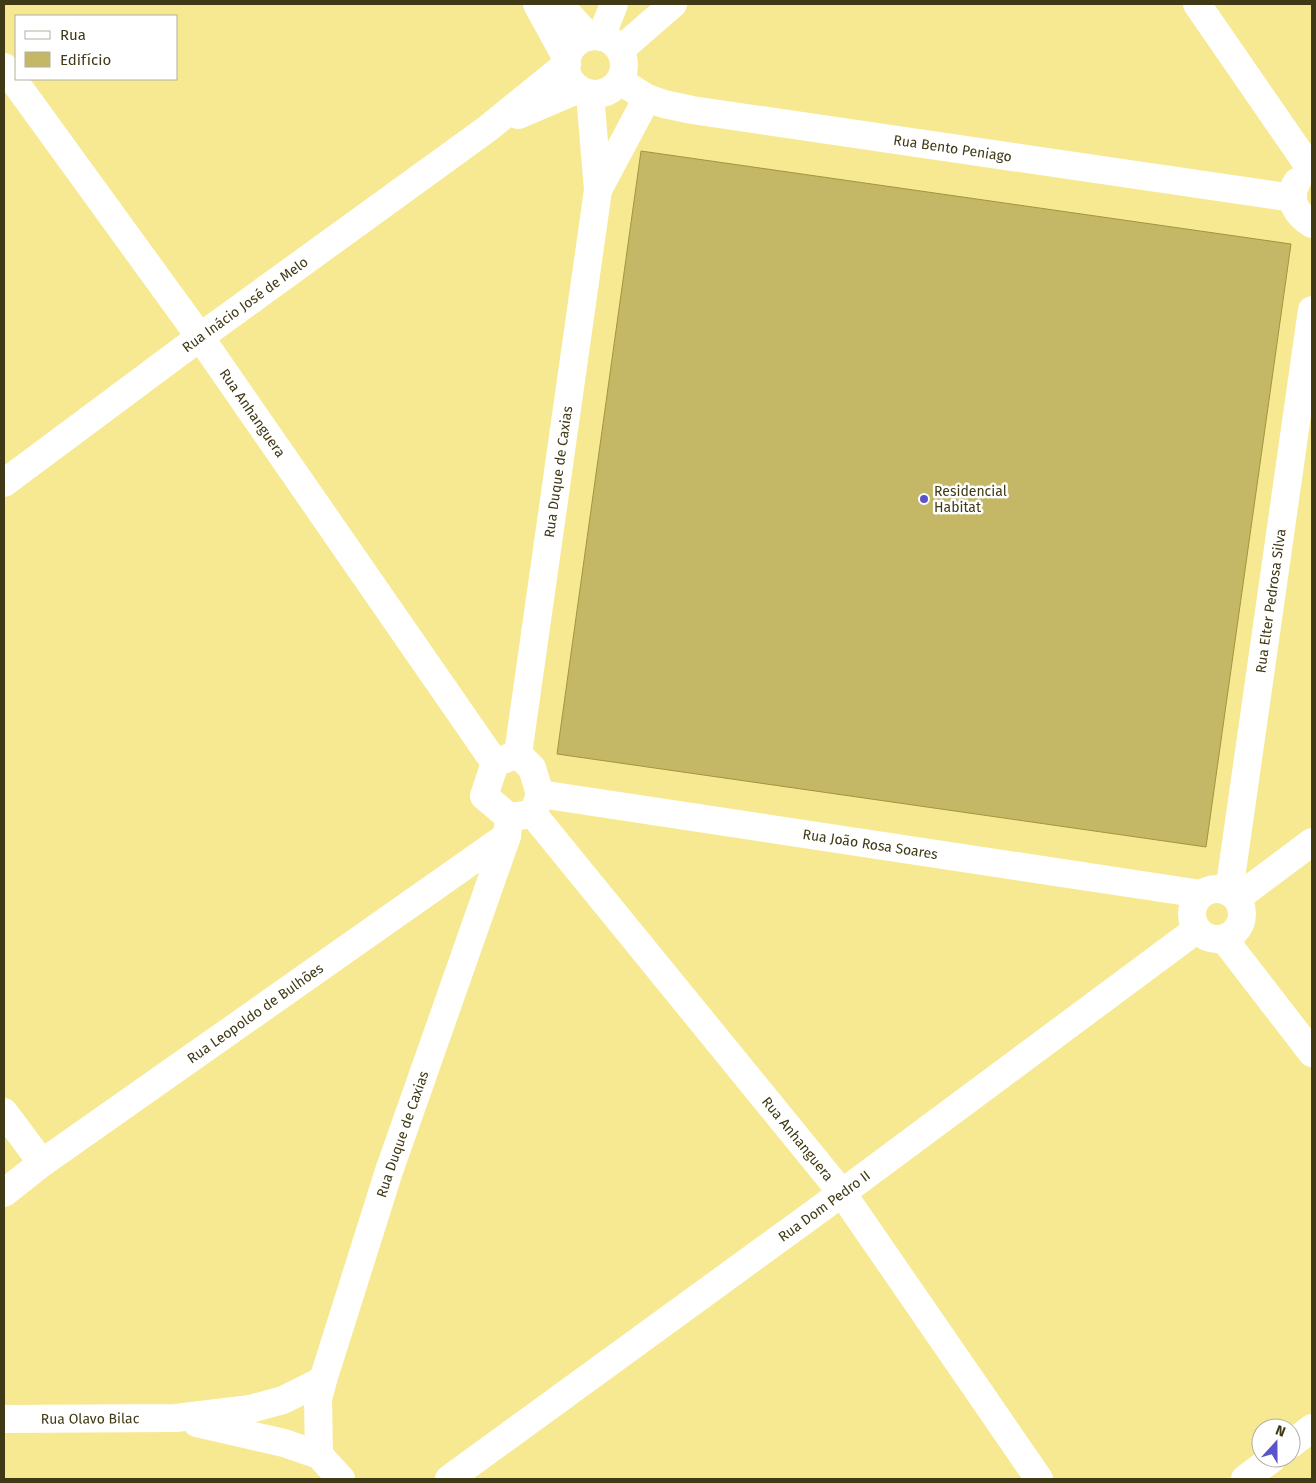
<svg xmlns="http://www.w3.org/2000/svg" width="1316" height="1483" viewBox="0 0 1316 1483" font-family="'Fira Sans',sans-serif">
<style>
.building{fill:#c4b765;stroke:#a3953e}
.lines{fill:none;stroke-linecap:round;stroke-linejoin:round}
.minor{stroke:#fff;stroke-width:28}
.poi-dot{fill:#5954cc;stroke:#fff;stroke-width:2}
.labels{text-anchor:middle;stroke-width:5;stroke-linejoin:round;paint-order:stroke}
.street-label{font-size:14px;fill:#3f3915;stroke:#fff}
.poi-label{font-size:14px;fill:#3f3915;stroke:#fff;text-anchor:start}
</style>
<rect width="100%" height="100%" fill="#f7e992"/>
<path class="building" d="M641 151 1291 244 1206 847 557 754Z"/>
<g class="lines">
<g class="minor">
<path d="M537 4 567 59"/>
<path d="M559 4 589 37"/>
<path d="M1197 4 1310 168"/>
<circle cx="595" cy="65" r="29"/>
<path d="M601 37 614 4"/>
<path d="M620 50 673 4"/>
<path id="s1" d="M4 67 200 337 495 763"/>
<path id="s2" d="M620 81 647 98 664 104 692 110 1293 198"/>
<path d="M518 115 579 89"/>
<path d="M1297 182C1286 199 1297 215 1312 224"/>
<path d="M598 190 647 98"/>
<path id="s3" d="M4 483 200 337 487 129 567 64"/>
<path id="s4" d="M518 754 598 190 590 94"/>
<path d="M518 754 532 768 540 794 533 814 509 817 484 796 495 763Z"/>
<path id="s5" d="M540 794 1201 894"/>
<path id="s6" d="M533 814 842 1193 1039 1479"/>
<circle cx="1217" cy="914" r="25"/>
<path id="s7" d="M1229 892 1312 310"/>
<path d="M1237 898 1312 842"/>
<path d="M1224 939 1312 1053"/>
<path d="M4 1112 42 1163"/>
<path id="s8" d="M4 1193 42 1163 507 836"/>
<path id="s9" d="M4 1419 176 1418 250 1409 283 1400 323 1380"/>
<path d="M197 1423 284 1443 319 1455 341 1479"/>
<path d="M1291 1444 1312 1428"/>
<path id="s10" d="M319 1455 318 1399 323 1380 389 1171 507 836 509 817"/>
<path id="s11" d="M449 1479 842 1193 1196 930"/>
<path d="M1245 1479 1273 1458"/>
</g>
</g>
<circle class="poi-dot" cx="924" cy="499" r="5"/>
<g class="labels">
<g class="street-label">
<text dy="5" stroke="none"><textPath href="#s2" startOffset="342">Rua Bento Peniago</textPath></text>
<text dy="5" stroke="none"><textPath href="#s3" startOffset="300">Rua Inácio José de Melo</textPath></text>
<text dy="5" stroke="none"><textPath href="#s1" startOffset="426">Rua Anhanguera</textPath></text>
<text dy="5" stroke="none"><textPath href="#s4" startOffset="285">Rua Duque de Caxias</textPath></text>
<text dy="5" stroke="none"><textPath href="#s7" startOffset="294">Rua Elter Pedrosa Silva</textPath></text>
<text dy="5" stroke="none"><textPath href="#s5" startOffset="334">Rua João Rosa Soares</textPath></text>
<text dy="5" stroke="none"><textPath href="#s8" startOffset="309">Rua Leopoldo de Bulhões</textPath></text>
<text dy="5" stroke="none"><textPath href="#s10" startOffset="334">Rua Duque de Caxias</textPath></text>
<text dy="5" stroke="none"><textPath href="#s6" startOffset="419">Rua Anhanguera</textPath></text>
<text dy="5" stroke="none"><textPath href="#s11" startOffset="464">Rua Dom Pedro II</textPath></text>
<text dy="5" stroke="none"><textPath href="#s9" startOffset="86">Rua Olavo Bilac</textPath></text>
</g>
<g class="poi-label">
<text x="934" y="496">Residencial<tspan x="934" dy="16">Habitat</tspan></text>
</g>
</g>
<rect width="1316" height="1483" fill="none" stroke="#3f3915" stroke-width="10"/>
<rect x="15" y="15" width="162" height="65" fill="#ffffff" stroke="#b2b0a1"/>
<rect x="25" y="31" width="25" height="8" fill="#ffffff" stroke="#b2b0a1"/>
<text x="60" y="40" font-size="15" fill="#3f3915">Rua</text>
<rect x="25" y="52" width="25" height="15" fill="#c4b765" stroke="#b2b0a1"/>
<text x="60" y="65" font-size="15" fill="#3f3915">Edifício</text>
<g transform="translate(1276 1443) rotate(21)"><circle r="24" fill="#ffffff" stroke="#b2b0a1"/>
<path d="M0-4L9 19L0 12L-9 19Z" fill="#5954cc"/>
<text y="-8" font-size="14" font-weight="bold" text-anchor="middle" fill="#3f3915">N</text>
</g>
</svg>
